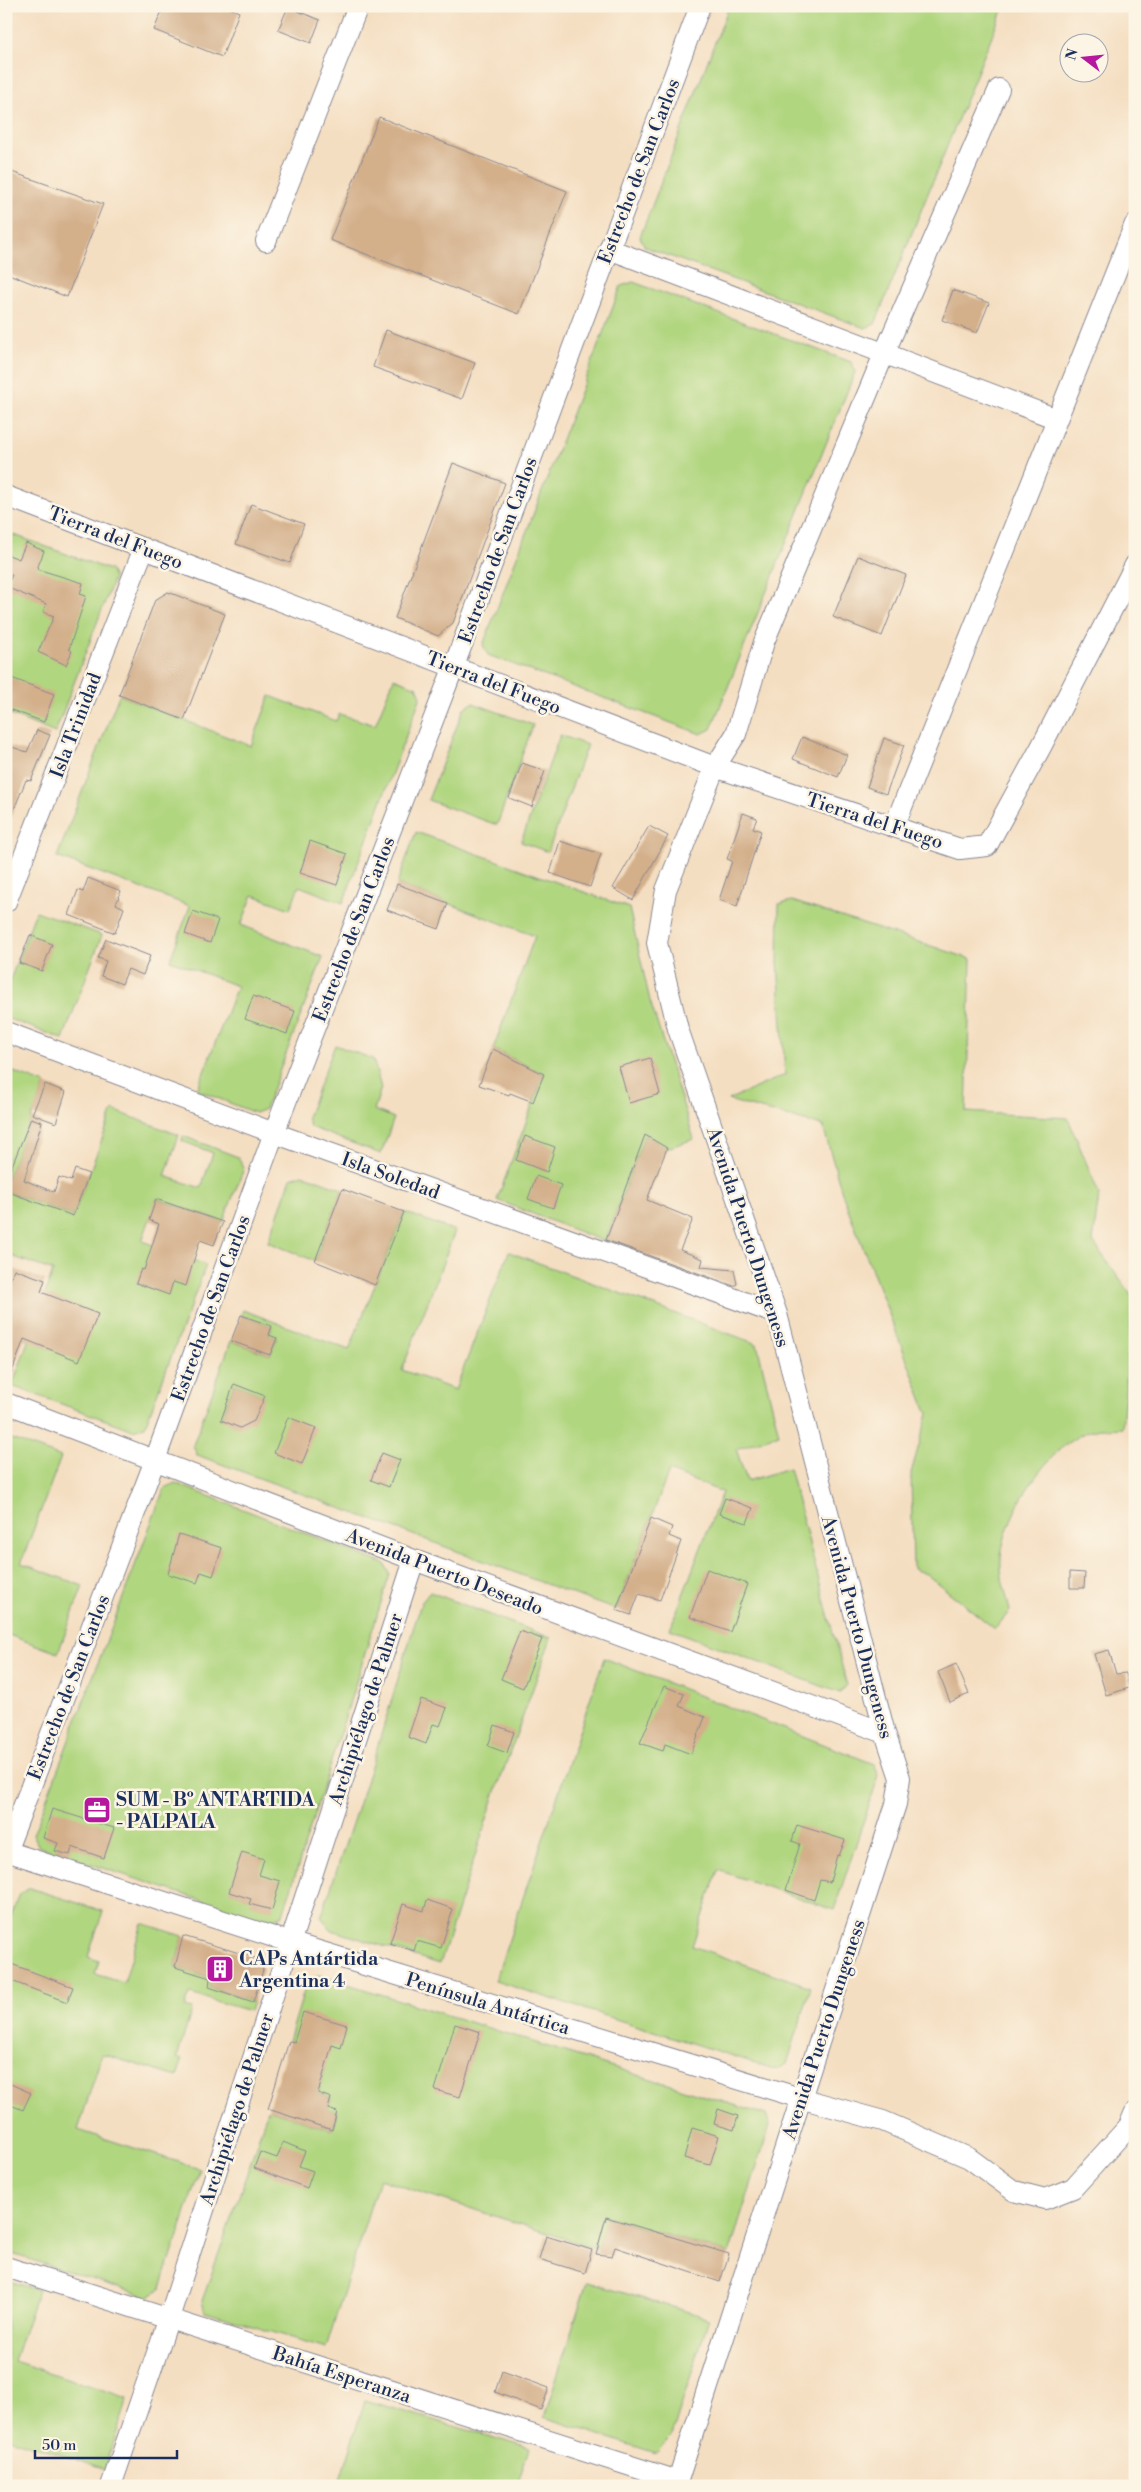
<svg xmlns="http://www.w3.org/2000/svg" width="1141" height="2492" viewBox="0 0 1141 2492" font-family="'Libre Bodoni',serif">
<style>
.green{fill:#b0d67f;stroke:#66826e;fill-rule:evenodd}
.building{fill:#d3af8a}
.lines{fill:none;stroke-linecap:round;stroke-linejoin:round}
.minor-casing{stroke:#888690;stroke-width:22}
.minor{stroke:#fff;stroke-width:20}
.labels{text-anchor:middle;stroke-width:5;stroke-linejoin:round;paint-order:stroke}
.street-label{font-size:19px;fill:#1b2f5e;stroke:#fcf5e5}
.poi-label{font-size:19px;font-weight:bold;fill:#1b2f5e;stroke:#fcf5e5;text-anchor:start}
</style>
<rect width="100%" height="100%" fill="#fcf5e5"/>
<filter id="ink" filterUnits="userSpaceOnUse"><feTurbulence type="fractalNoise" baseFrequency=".02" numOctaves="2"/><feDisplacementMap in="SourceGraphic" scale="10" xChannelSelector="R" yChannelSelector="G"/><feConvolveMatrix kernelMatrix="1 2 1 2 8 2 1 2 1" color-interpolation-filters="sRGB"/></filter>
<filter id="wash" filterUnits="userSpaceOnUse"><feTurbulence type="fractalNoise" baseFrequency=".0096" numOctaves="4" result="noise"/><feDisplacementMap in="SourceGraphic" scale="20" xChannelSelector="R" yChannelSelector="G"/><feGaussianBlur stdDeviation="1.12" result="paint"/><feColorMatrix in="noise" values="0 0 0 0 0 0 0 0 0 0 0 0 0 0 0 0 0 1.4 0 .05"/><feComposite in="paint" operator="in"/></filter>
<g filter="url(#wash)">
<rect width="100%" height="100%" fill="#f4dec1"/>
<path class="green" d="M729 6H1004L875 324 865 328 645 247 640 237Z
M633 282 851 362 855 372 711 729 701 734 488 655 483 645 621 286Z
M6 532 110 570 114 578 55 733 6 713Z
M394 678 417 687 421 696 343 903 299 886 290 909 253 895 241 925 323 957 265 1109 255 1113 197 1090 237 986 170 960 190 906 57 857 119 695 251 746 270 696 336 721 339 714 375 725Z
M473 703 533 725 497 825 428 800 464 708Z
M560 735 587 745 548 852 521 842Z
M416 832 629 908 650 1001 694 1139 667 1148 645 1135 605 1242 497 1200 544 1074 493 1049 535 936 397 884Z
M792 901 971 959 966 1112 1068 1118 1099 1194 1093 1242 1133 1298 1122 1428C1111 1429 1097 1428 1087 1432 1045 1448 997 1525 1001 1569 1002 1583 1007 1597 1010 1611L995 1629 926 1574 913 1569 911 1473 928 1414 843 1196 823 1126 728 1100 785 1075 778 962 779 904Z
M36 911 102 935 63 1039 6 1018V991Z
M335 1045 373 1059 381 1088 374 1110 394 1118 381 1154 310 1127 307 1117Z
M6 1069 45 1084 6 1181Z
M113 1110 179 1135 165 1176 201 1188 213 1153 182 1141 183 1136 238 1157 244 1168 223 1222 157 1199 142 1241 206 1265 145 1426 133 1430 12 1386 53 1271 6 1254V1191L73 1216Z
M302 1174 342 1189 315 1261 268 1242 291 1178Z
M404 1212 455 1231 402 1370 455 1390 509 1252 757 1344 779 1434 736 1449 747 1481 789 1468 847 1685 840 1693 670 1629 722 1492 669 1471 616 1610 197 1455 193 1445 231 1341 270 1355 277 1338 269 1335 272 1326 241 1315 243 1310 349 1350ZM234 1384 264 1396 221 1420Z
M6 1437 61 1457 21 1563 83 1586 58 1653 6 1634Z
M175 1483 385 1564 390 1574 283 1914 268 1922 39 1847 33 1835 164 1489Z
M430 1592 551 1638 494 1797 440 1964 332 1930 321 1917 374 1758 421 1603Z
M604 1658 874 1764 879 1775 834 1910 718 1870 692 1946 811 1987 787 2064 777 2070 495 1981Z
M30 1888 103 1911 88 1957 99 1961 95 1974 124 1983 142 1923 183 1936 175 1967 210 1978 209 1987 253 2002 250 2011 190 1994 185 2007 192 2009 177 2058 182 2060 177 2077 102 2054 78 2130 200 2169 161 2288 148 2297 6 2252V1928L20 1894Z
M319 1975 766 2115 770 2125 729 2254 607 2217 597 2249 379 2179 326 2348 205 2312 202 2301 247 2173 268 2109 332 2130 337 2112 328 2109 331 2098 318 2093 325 2068 310 2062 314 2048 289 2041 307 1981Z
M6 2280 38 2290 14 2361 128 2398 105 2469 6 2437Z
M587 2282 709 2318 671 2438 656 2453 544 2417Z
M365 2400 529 2448 517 2486H338Z"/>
<g id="blocks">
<path class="building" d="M164 6H225L239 12 222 57 154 30Z
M288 7 320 20 311 43 278 30Z
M379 117 567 191 519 314 330 240Z
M6 170 103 204 67 297 6 273Z
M953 290 989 303 977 333 942 320Z
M386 330 475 363 462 399 373 367Z
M453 463 505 483 453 623 438 636 395 618Z
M251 504 304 524 290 563 236 544Z
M26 543 44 551 37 569 83 583 80 594 86 596 69 649 72 651 66 665 38 652 54 616 43 612 46 604 6 587 12 575 6 573V554L19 559Z
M858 556 906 575 882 636 833 617Z
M168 592 225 614 184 720 119 695 155 600Z
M6 676 54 694 44 722 6 708Z
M37 730 50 735 31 781 26 780 6 829V745L27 752Z
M802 737 847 755 838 777 793 759Z
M884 738 904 745 886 794 867 787Z
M522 763 545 771 532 807 509 798Z
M743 813 757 818 753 828 761 831 737 906 719 900 732 861 727 859Z
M649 826 668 836 633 900 613 888Z
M310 841 347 854 337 885 300 873Z
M560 841 601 854 590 887 550 873Z
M88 878 121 891 116 904 124 908 115 933 69 915 78 890 83 892Z
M397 884 448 903 439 929 387 910Z
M193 911 218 920 210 943 185 934Z
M30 935 52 944 42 971 19 963Z
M106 939 150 956 143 975 128 969 122 984 101 976 106 961 98 958Z
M253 996 295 1011 287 1034 245 1019Z
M493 1049 544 1074 533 1102 510 1093 509 1095 479 1085Z
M650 1058 660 1094 629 1103 619 1067Z
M45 1084 66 1092 56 1123 32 1114Z
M31 1118 42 1122 24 1180 54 1192 59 1177 71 1181 75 1169 89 1174 73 1216 6 1191V1181Z
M645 1135 667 1148 647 1200 693 1219 680 1250 703 1259 701 1267 734 1270 737 1284 734 1286 606 1240Z
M525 1136 555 1147 547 1172 516 1160Z
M536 1176 561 1185 553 1208 528 1199Z
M342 1189 404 1212 375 1285 315 1261Z
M156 1199 223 1222 214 1245 200 1240 186 1286 173 1282 169 1295 136 1283 141 1269 144 1270 159 1224 149 1220Z
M14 1269 45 1280 41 1292 98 1314 79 1361 24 1339 8 1383H6V1291Z
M241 1315 272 1326 269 1335 277 1338 270 1355 231 1341Z
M234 1384 265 1396 254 1421 240 1428 221 1420Z
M288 1417 316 1428 302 1464 274 1453Z
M382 1453 400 1460 389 1487 371 1480Z
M725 1498 753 1508 747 1523 719 1514Z
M651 1518 672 1527 669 1536 681 1541 660 1600 639 1594 631 1615 616 1610Z
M179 1534 222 1548 213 1576 201 1572 197 1583 168 1574Z
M707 1569 747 1584 730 1632 690 1617Z
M1070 1572 1085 1573 1084 1588H1070Z
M520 1631 542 1639 523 1688 501 1679Z
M1109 1650 1116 1674 1126 1673 1129 1688 1106 1695 1094 1654Z
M956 1664 969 1694 950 1702 938 1672Z
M664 1686 684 1694 679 1706 705 1717 691 1754 665 1744 663 1751 640 1743Z
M421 1699 447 1708 440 1726 433 1724 426 1744 408 1737Z
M495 1725 514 1732 507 1753 488 1746Z
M52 1809 114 1828 104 1858 72 1847 70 1855 55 1851 58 1843 43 1838Z
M797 1825 845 1840 839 1856 837 1855 830 1882 820 1880 814 1900 786 1890 800 1844 792 1841Z
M242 1852 264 1859 259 1875 280 1881 272 1910 249 1904 251 1899 229 1892Z
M427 1900 453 1909 441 1948 417 1941 414 1951 390 1943 403 1904 424 1911Z
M183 1936 259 1959 263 1970 253 2002 209 1987 210 1978 175 1967Z
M6 1962 73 1987 67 2002 6 1979Z
M303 2012 347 2025 341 2048 332 2045 318 2093 331 2098 328 2109 337 2112 332 2130 268 2109 289 2041 294 2042Z
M455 2024 480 2032 460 2097 435 2090Z
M6 2082 31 2093 23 2110 6 2103Z
M718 2109 738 2116 734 2130 714 2124Z
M692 2128 719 2136 710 2165 684 2158Z
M283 2142 305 2151 299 2166 313 2171 307 2188 254 2168 260 2152 277 2158Z
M606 2217 729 2254 720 2282 615 2247 612 2256 596 2254Z
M546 2236 592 2250 585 2273 539 2259Z
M502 2371 549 2388 541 2410 495 2392Z"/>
</g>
</g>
<g filter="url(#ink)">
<use href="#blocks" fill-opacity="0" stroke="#888690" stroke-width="1"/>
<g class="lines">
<defs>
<path id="minor" d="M266 241 358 6
M609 249 1057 419
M6 496 715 767 960 849 987 846 1041 747 1135 565
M894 827 1135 224
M6 902 144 548
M6 1032 274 1133 777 1314
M6 1403 414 1560 885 1733
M6 1851 289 1942 800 2098 883 2121 969 2158 1014 2191 1045 2199 1073 2188 1129 2126 1135 2112
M6 1852 155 1460 274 1133 454 666 700 6
M6 2267 678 2481
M111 2486 169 2318 414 1560
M676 2486 896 1804 900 1778 885 1733 777 1314 678 1029 657 943 666 890 715 767 736 734 764 642 884 354 999 89"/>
</defs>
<use href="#minor" class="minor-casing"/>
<use href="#minor" class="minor"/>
</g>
</g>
<defs>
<symbol id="office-square" viewBox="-11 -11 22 22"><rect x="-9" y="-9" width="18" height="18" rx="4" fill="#b5179e" stroke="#fcf5e5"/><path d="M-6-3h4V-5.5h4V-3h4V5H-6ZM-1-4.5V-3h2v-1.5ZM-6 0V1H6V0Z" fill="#fff"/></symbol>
<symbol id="building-square" viewBox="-11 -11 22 22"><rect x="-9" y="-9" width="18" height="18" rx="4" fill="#b5179e" stroke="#fcf5e5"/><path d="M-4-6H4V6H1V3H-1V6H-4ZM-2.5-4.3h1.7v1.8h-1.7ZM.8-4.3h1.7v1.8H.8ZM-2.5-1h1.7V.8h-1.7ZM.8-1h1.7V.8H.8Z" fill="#fff"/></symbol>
</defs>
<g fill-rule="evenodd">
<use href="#office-square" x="81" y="1794" width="32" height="32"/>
<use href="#building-square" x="204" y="1953" width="32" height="32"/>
</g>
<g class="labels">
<g class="street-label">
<text transform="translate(638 171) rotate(-69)" y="7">Estrecho de San Carlos</text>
<text transform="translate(116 537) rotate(21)" y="7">Tierra del Fuego</text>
<text transform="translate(497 550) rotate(-70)" y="7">Estrecho de San Carlos</text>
<text transform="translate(494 682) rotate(21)" y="7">Tierra del Fuego</text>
<text transform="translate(75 725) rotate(-69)" y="7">Isla Trinidad</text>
<text transform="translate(875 820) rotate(18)" y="7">Tierra del Fuego</text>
<text transform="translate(353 929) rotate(-69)" y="7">Estrecho de San Carlos</text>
<text transform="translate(391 1175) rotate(20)" y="7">Isla Soledad</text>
<text transform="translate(749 1237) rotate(72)" y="7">Avenida Puerto Dungeness</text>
<text transform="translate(210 1308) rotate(-70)" y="7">Estrecho de San Carlos</text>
<text transform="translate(445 1571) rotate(21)" y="7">Avenida Puerto Deseado</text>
<text transform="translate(858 1627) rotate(75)" y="7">Avenida Puerto Dungeness</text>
<text transform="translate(68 1687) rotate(-69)" y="7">Estrecho de San Carlos</text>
<text transform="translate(365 1709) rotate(-72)" y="7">Archipiélago de Palmer</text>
<text transform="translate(488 2003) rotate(17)" y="7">Península Antártica</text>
<text transform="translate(823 2029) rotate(-72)" y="7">Avenida Puerto Dungeness</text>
<text transform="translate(236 2109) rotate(-72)" y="7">Archipiélago de Palmer</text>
<text transform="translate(342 2374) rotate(18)" y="7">Bahía Esperanza</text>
</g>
<g class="poi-label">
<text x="116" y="1806">SUM - Bº ANTARTIDA<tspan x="116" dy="22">- PALPALA</tspan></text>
<text x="239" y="1965">CAPs Antártida<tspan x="239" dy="22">Argentina 4</tspan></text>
</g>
</g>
<rect width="1141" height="2492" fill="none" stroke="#fcf5e5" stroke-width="25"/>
<g transform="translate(1084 58) rotate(286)"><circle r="24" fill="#fcf5e5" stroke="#a2a6af"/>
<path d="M0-4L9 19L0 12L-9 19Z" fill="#b5179e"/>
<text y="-8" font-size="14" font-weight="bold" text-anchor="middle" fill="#1b2f5e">N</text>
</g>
<path d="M35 2450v8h142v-8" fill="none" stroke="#1b2f5e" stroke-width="2.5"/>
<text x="42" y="2450" font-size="15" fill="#1b2f5e" stroke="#fcf5e5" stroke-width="4" paint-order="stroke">50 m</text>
</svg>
